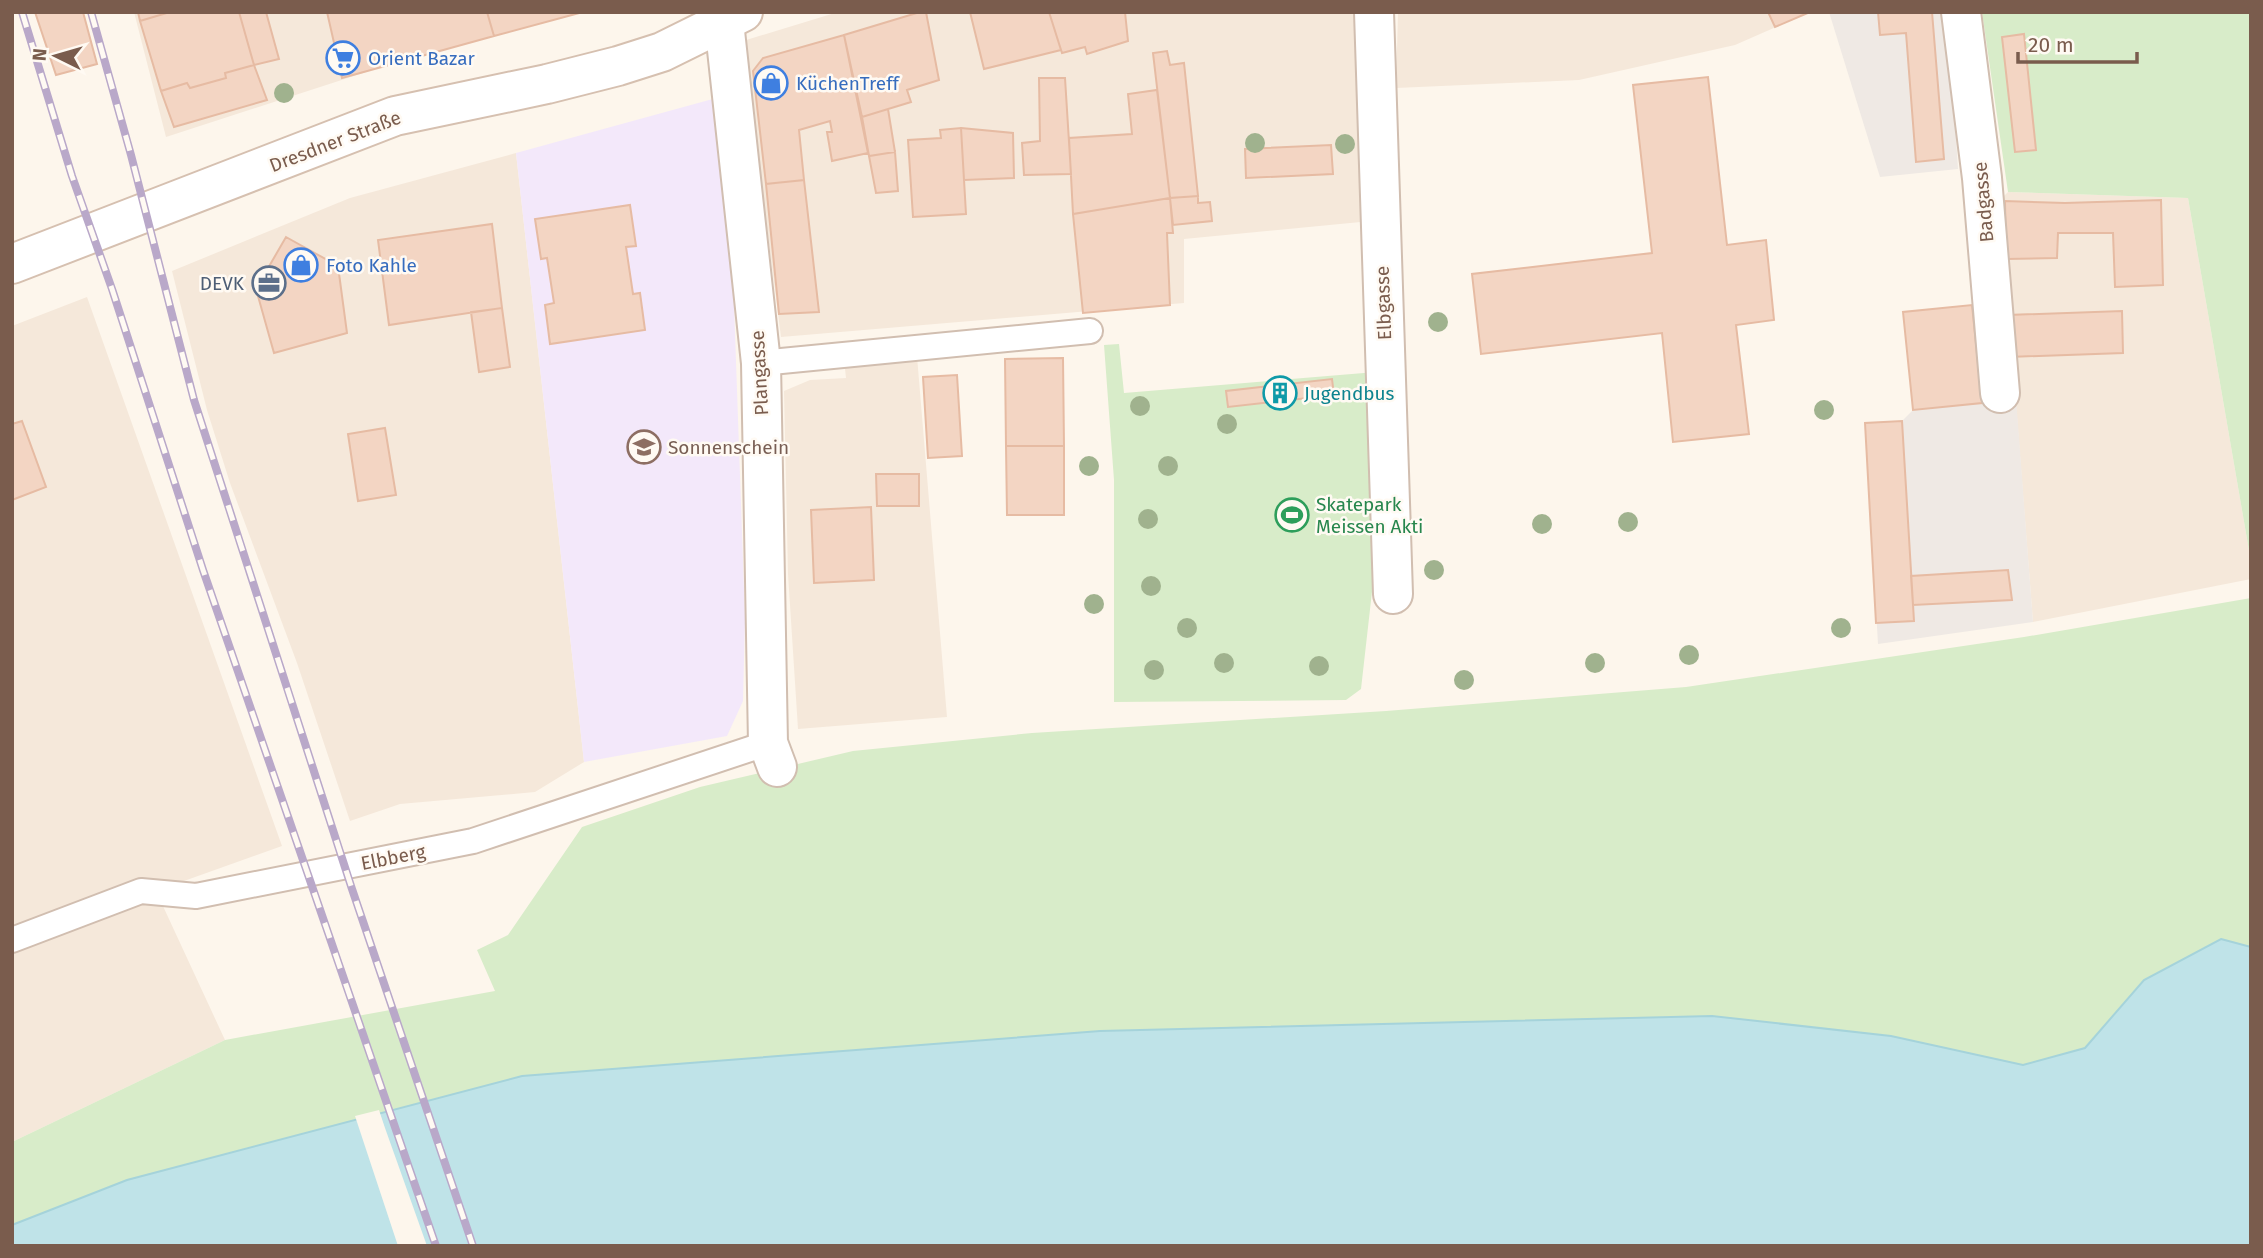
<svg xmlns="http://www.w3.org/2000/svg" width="2263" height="1258" viewBox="0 0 2263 1258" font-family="'Fira Sans',sans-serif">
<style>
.residential{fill:#f5e8da}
.industrial{fill:#efe9e4}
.education{fill:#f3e8fa}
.green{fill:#d8ecc9}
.water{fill:#bfe3e8;stroke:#a5d3da;stroke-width:2}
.pier{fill:#fdf6ec}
.building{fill:#f3d5c3;stroke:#e6bba3;stroke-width:2}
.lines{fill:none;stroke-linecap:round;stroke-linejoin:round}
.lane-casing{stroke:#d1beb0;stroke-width:28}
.street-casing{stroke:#d1beb0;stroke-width:42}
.secondary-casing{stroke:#d6c0b0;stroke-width:42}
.lane{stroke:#fff;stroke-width:24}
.street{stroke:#fff;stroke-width:38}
.secondary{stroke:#fff;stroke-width:38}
.rail-casing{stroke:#b9a8c9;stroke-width:8}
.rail{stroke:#fffaf3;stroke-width:5;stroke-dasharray:16;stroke-linecap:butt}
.tree{fill:#a0b28e}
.labels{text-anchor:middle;stroke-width:5;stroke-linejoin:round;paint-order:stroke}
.shop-label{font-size:19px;fill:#366cbe;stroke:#fffaf3;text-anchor:start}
.street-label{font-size:19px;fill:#7a5c4d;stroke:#fffaf3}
.service-label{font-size:19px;fill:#4e5e75;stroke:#fffaf3;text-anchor:end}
.culture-label{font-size:19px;fill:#0d838f;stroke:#fffaf3;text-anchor:start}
.education-label{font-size:19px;fill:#785e54;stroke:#fffaf3;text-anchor:start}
.leisure-label{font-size:19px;fill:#27864d;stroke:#fffaf3;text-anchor:start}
</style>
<rect width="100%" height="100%" fill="#fdf6ec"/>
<path class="residential" d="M134 12H551L166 137Z
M838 12H1369L1371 221 1184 239V303L781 337 743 41Z
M1398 12H1810L1735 45 1579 80 1396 88Z
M516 153 584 762 535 792 400 804 350 821 297 663 230 483 207 410 172 271 350 198Z
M2008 192 2188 198 2251 562V579L2033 622 2000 200Z
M87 297 282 846 156 891 225 1040 12 1142V326Z
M917 356 947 717 798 729 788 574 784 391 810 380 846 378 844 359Z"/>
<path class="industrial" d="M1829 12H1948L1958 169 1880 177Z
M2016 398 2033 622 1878 644 1865 423 1902 421 1913 410Z"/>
<path class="education" d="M720 97 733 276 745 618 743 701 727 736 584 762 516 153Z"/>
<path class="green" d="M1982 12H2251V562L2188 198 2008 192Z
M1119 344 1124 393 1376 372 1372 439 1373 583 1361 689 1346 700 1114 702V480L1104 345Z
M2251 598V947L2221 939 2144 980 2085 1048 2023 1065 1891 1036 1712 1016 127 1180 12 1225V1142L225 1040 495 991 477 950 508 935 582 827 700 787 853 751 1032 733 1386 711 1686 687 2024 637Z"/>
<path class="water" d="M2221 939 2251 947V1246H12V1225L127 1180 522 1076 1100 1031 1712 1016 1891 1036 2023 1065 2085 1048 2144 980Z"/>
<path class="pier" d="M379 1110 385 1128 427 1246H398L355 1116Z"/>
<path class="building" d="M35 12H83L97 64 56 75Z
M138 12H170L140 21Z
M170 12H239L254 65 225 73 226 78 190 88 187 83 161 91 140 21Z
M239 12H266L279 59 254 65Z
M327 12H487L494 36 342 78Z
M487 12H583L494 36Z
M920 12H926L939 80 907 90 911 102 862 117 844 35Z
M970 12H1049L1061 50 984 69Z
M1049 12H1125L1128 41 1087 54 1085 47 1062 53Z
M1768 12H1810L1775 27Z
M1878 12H1932L1944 159 1916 162 1906 33 1880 35Z
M2024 34 2036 150 2015 152 2002 37Z
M844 35 868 153 832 161 827 132H832L830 121 799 130 804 180 766 184 753 71 763 58Z
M1167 51 1170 65 1184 63 1198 196 1170 198 1153 53Z
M254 65 267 100 174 127 161 91 187 83 190 88 226 78 225 73Z
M1708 77 1727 245 1766 240 1774 320 1736 325 1749 434 1673 442 1662 333 1481 354 1472 274 1652 253 1633 85Z
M1039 78H1065L1071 174 1024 175 1022 143 1040 141Z
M1157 90 1170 198 1073 214 1069 138 1132 134 1128 94Z
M888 109 895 152 869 156 862 117Z
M961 128 966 214 913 217 908 140 941 138 940 130Z
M961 128 1013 133 1014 178 964 180Z
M1331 145 1333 174 1246 178 1245 149Z
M895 152 898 191 876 193 869 156Z
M804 180 819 312 779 314 766 184Z
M1198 196V203L1210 202 1212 221 1173 225 1170 198Z
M1170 198 1173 233H1167L1170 305 1083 313 1073 214Z
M2161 200 2163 285 2115 287 2113 233H2058L2057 258 2006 259 2005 201 2065 203Z
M630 205 636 246 626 247 633 294 640 293 645 330 550 344 545 305 554 303 547 258 541 259 535 219Z
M492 224 502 308 389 325 378 240Z
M286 237 338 266 347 333 274 353 256 289Z
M1972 305 1982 403 1913 410 1903 312Z
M502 308 510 367 479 372 471 312Z
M2122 311 2123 353 2009 357 2008 315Z
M1063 358 1064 446H1006L1005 359Z
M957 375 962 456 928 458 923 377Z
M1332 379 1334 395 1228 407 1226 391Z
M22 421 46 487 12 500V424Z
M1902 421 1914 621 1876 623 1865 423Z
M385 428 396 495 358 501 348 434Z
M1006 446H1064V515H1007Z
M876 474H919V506H877Z
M871 507 874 580 814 583 811 510Z
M2008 570 2012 600 1913 605 1911 576Z"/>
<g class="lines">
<defs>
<path id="lane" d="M761 363 1090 331
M12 940 141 891 196 896 473 841 768 743"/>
<path id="street" d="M1374 12 1393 594
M1961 12 1982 178 2000 393
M724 22 761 363 768 743 777 767"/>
<path id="secondary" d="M12 264 395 116 547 84 618 66 662 52 743 12"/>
</defs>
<use href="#lane" class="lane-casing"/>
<use href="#street" class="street-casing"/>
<use href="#secondary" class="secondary-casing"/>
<use href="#lane" class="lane"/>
<use href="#street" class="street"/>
<use href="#secondary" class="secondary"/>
<defs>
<path id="rail" d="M22 12 72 176 112 289 203 570 436 1246
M91 12 131 155 194 400 352 889 473 1246"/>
</defs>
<use href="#rail" class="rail-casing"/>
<use href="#rail" class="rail"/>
</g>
<g class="tree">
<circle cx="284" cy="93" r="10"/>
<circle cx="1255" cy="143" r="10"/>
<circle cx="1345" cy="144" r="10"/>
<circle cx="1438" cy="322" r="10"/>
<circle cx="1140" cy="406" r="10"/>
<circle cx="1824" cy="410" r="10"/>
<circle cx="1227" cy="424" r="10"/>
<circle cx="1089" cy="466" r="10"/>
<circle cx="1168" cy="466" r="10"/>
<circle cx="1148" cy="519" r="10"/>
<circle cx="1628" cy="522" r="10"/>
<circle cx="1542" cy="524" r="10"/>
<circle cx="1434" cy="570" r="10"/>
<circle cx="1151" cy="586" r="10"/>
<circle cx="1094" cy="604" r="10"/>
<circle cx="1187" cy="628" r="10"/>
<circle cx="1841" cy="628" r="10"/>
<circle cx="1689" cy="655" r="10"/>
<circle cx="1224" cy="663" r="10"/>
<circle cx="1595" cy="663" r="10"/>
<circle cx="1319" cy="666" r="10"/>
<circle cx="1154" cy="670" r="10"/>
<circle cx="1464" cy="680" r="10"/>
</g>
<defs>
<symbol id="supermarket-ring" viewBox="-11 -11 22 22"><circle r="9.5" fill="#fffaf3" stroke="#3f7fe0" stroke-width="1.5"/><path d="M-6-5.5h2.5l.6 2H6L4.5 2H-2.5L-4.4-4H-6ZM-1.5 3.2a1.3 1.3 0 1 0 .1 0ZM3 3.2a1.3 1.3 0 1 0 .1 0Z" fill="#3f7fe0"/></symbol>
<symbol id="shop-ring" viewBox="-11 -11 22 22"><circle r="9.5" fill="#fffaf3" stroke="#3f7fe0" stroke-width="1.5"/><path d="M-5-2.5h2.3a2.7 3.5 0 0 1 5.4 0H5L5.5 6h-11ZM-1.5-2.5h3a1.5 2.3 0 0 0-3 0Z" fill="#3f7fe0"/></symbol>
<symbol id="office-ring" viewBox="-11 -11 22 22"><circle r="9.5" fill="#fffaf3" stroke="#5c6f8a" stroke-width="1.5"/><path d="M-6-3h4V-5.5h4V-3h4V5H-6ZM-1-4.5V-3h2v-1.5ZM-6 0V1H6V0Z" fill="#5c6f8a"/></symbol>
<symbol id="building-ring" viewBox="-11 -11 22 22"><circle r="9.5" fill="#fffaf3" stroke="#0f9aa8" stroke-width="1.5"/><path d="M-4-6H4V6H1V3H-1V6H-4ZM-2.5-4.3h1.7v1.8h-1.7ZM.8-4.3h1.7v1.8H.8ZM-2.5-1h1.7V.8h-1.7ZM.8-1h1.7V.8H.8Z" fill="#0f9aa8"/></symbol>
<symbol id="school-ring" viewBox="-11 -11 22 22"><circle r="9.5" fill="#fffaf3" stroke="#8d6e63" stroke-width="1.5"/><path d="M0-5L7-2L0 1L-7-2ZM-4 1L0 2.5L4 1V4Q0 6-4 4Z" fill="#8d6e63"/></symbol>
<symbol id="stadium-ring" viewBox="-11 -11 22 22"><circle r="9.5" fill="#fffaf3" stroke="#2e9e5b" stroke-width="1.5"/><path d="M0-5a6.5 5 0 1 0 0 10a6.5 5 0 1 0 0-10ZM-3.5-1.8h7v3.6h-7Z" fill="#2e9e5b"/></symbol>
</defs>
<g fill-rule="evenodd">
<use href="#supermarket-ring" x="324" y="39" width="38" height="38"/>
<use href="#shop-ring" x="752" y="64" width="38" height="38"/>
<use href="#shop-ring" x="282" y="246" width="38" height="38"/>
<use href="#office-ring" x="250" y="264" width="38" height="38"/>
<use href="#building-ring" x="1261" y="374" width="38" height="38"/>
<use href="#school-ring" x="625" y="428" width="38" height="38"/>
<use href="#stadium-ring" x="1273" y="496" width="38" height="38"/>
</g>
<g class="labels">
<g class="shop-label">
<text x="368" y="65">Orient Bazar</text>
<text x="796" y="90">KüchenTreff</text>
<text x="326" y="272">Foto Kahle</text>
</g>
<g class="street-label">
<text transform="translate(335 141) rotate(-21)" y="7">Dresdner Straße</text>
<text transform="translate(1983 202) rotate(-95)" y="7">Badgasse</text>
<text transform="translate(1383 303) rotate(-92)" y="7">Elbgasse</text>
<text transform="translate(759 373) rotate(-93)" y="7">Plangasse</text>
<text transform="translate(393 857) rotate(-11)" y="7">Elbberg</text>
</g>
<g class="service-label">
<text x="244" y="290">DEVK</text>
</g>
<g class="culture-label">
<text x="1304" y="400">Jugendbus</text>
</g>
<g class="education-label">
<text x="668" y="454">Sonnenschein</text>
</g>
<g class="leisure-label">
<text x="1316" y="511">Skatepark<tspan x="1316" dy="22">Meissen Akti</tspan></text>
</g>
</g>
<rect width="2263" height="1258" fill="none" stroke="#7a5c4d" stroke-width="28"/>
<g transform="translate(56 56) rotate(275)" stroke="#fffaf3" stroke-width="5" paint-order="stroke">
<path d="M0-5L12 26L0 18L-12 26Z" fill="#7a5c4d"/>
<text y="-10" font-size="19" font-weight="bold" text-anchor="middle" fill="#7a5c4d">N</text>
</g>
<path d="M2018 52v10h119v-10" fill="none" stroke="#7a5c4d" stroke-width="3.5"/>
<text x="2028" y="52" font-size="21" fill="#7a5c4d" stroke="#fffaf3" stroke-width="5" paint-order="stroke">20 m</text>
</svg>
